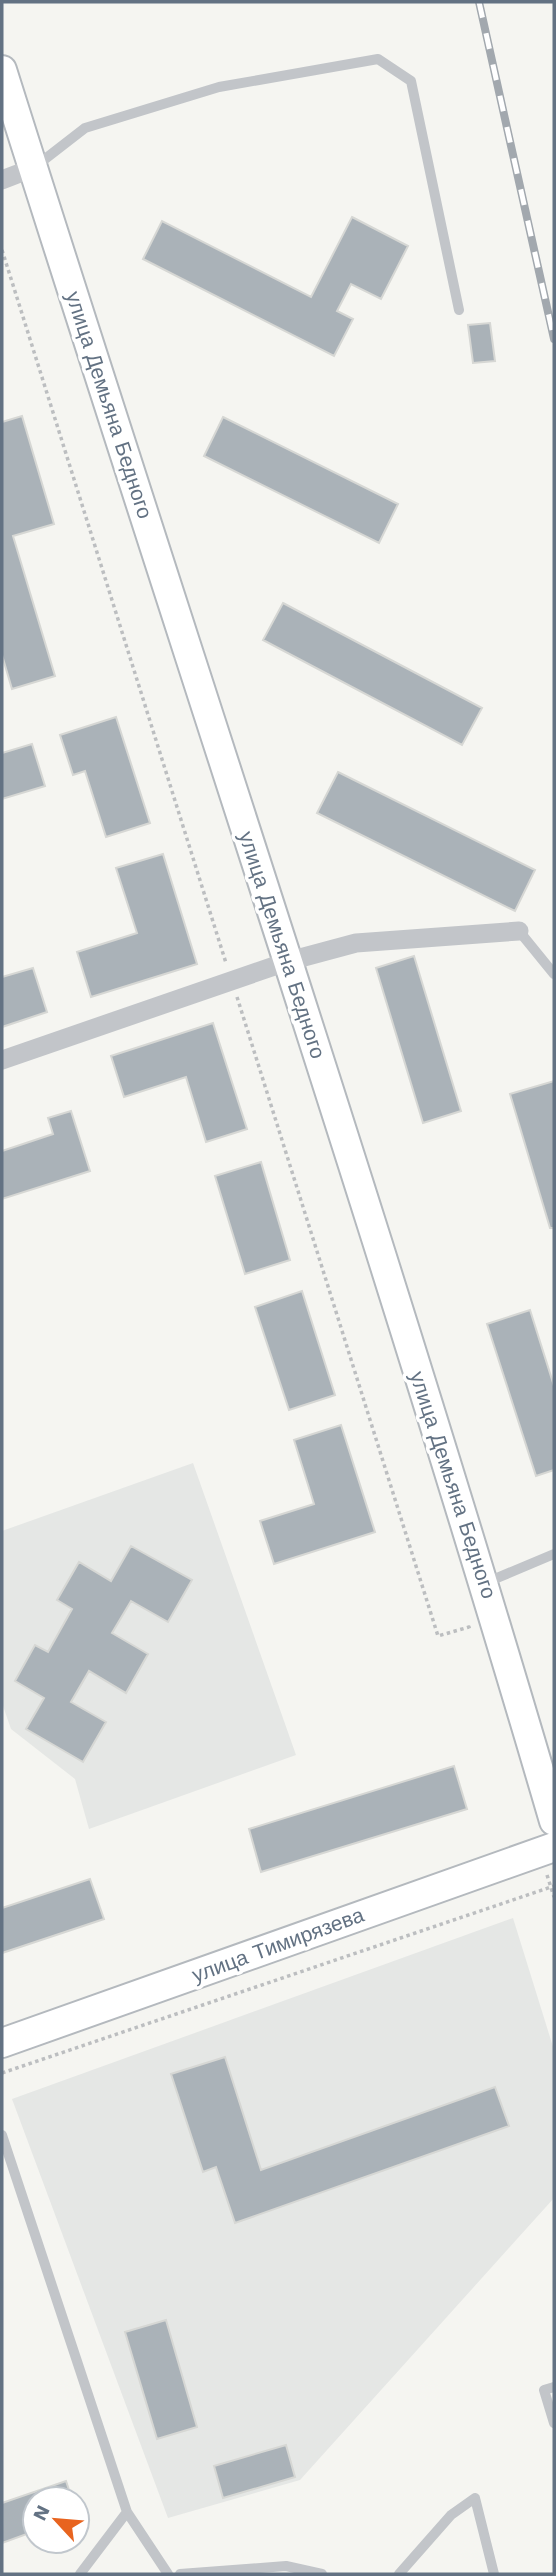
<svg xmlns="http://www.w3.org/2000/svg" width="556" height="2576" viewBox="0 0 556 2576" font-family="'Work Sans',sans-serif">
<style>
.built{fill:#e5e7e5}
.building{fill:#aab2b8;stroke:#d6d7d4;stroke-width:2}
.lines{fill:none;stroke-linecap:round;stroke-linejoin:round}
.secondary-casing{stroke:#b4b9be;stroke-width:32}
.path{stroke:#bcbec0;stroke-width:3.5;stroke-dasharray:3.5 3.5;stroke-linecap:butt}
.lane{stroke:#c2c5c9;stroke-width:10}
.street{stroke:#c2c5c9;stroke-width:19}
.secondary{stroke:#fff;stroke-width:28}
.rail-casing{stroke:#a2a8ae;stroke-width:8}
.rail{stroke:#fff;stroke-width:5;stroke-dasharray:16;stroke-linecap:butt}
.labels{text-anchor:middle;stroke-width:7;stroke-linejoin:round;paint-order:stroke}
.street-label{font-size:21px;fill:#637283;stroke:#fff}
</style>
<rect width="100%" height="100%" fill="#f5f5f1"/>
<path class="built" d="M193 1463 296 1755 89 1829 75 1779 11 1729 2 1703V1531Z
M513 1918 554 2050V2198L300 2480 168 2518 12 2099Z"/>
<path class="building" d="M352 217 408 246 381 299 351 284 337 311 353 319 334 356 143 259 162 221 311 297Z
M490 323 495 361 473 363 468 325Z
M22 416 54 524 13 536 55 676 12 689 2 655V422Z
M223 417 398 504 379 543 204 456Z
M283 603 482 708 462 745 263 640Z
M116 717 150 823 106 837 85 771 73 775 60 735Z
M32 744 45 786 2 799V753Z
M338 772 535 870 515 911 317 813Z
M163 854 197 964 91 997 77 952 137 933 116 868Z
M414 956 461 1111 423 1123 376 968Z
M33 968 47 1012 2 1027V977Z
M213 1023 247 1129 206 1142 186 1077 124 1097 111 1056Z
M554 1081V1228H550L510 1094Z
M71 1111 90 1171 2 1199V1151L53 1134 48 1118Z
M261 1162 290 1260 245 1274 215 1176Z
M302 1291 335 1395 289 1410 255 1307Z
M530 1310 554 1386V1470L536 1476 487 1324Z
M341 1425 375 1532 274 1564 260 1521 314 1504 294 1440Z
M131 1546 192 1580 168 1622 131 1601 112 1633 148 1654 126 1693 89 1671 71 1702 106 1722 83 1762 26 1729 44 1698 15 1681 35 1645 48 1652 72 1609 57 1600 79 1562 111 1581Z
M454 1766 467 1809 261 1872 249 1829Z
M90 1879 104 1919 2 1953V1908Z
M225 2057 261 2170 495 2087 509 2126 235 2223 216 2167 203 2172 171 2074Z
M166 2320 197 2427 157 2439 125 2332Z
M286 2445 295 2477 223 2498 214 2466Z
M66 2481 72 2499H35V2531L2 2543V2503Z"/>
<g class="lines">
<defs>
<path id="secondary" d="M2 70C186 654 382 1234 554 1821
M2 2043 554 1847"/>
</defs>
<use href="#secondary" class="secondary-casing"/>
<path class="path" d="M2 250 226 963
M237 997 438 1636 469 1627 470 1631
M547 1875 554 1897
M2 2073 554 1886"/>
<path class="lane" d="M36 166 85 128 219 87 378 59 411 81 459 310
M519 931 554 974
M485 1583 554 1554
M2 2135 127 2512 168 2574
M554 2387 544 2390 554 2423
M80 2574 127 2512
M180 2574 286 2566 322 2574
M399 2574 451 2515 475 2498 494 2574"/>
<path class="street" d="M2 180 33 168
M2 1060 289 961 356 943 519 931"/>
<use href="#secondary" class="secondary"/>
<defs>
<path id="rail" d="M479 2 554 339"/>
</defs>
<use href="#rail" class="rail-casing"/>
<use href="#rail" class="rail"/>
</g>
<g class="labels">
<g class="street-label">
<text transform="translate(109 405) rotate(72)" y="7">улица Демьяна Бедного</text>
<text transform="translate(282 945) rotate(72)" y="7">улица Демьяна Бедного</text>
<text transform="translate(453 1485) rotate(72)" y="7">улица Демьяна Бедного</text>
<text transform="translate(278 1945) rotate(-20)" y="7">улица Тимирязева</text>
</g>
</g>
<rect width="556" height="2576" fill="none" stroke="#637283" stroke-width="7"/>
<g transform="translate(56 2520) rotate(296)"><circle r="33" fill="#ffffff" stroke="#c1c7cd" stroke-width="2"/>
<path d="M0-5L12 26L0 18L-12 26Z" fill="#e8641f"/>
<text y="-10" font-size="19" font-weight="bold" text-anchor="middle" fill="#637283">N</text>
</g>
</svg>
